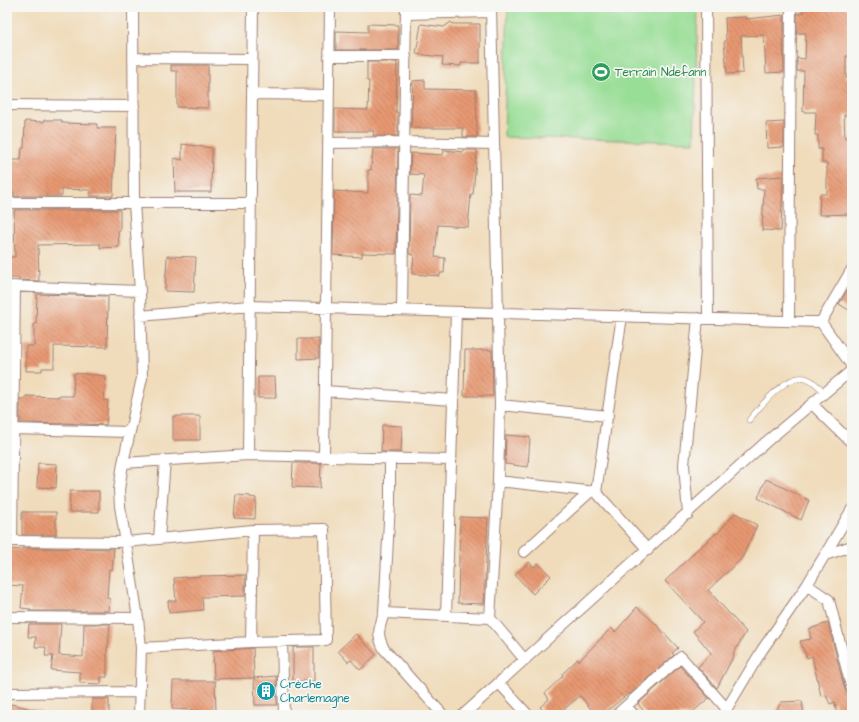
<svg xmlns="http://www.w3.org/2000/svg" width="859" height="722" viewBox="0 0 859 722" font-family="'Architects Daughter',sans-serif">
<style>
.park{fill:#99de96;stroke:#727e60}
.building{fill:url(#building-back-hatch)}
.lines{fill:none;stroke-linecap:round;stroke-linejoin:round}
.lane-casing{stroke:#9d7e73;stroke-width:6}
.street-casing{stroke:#9d7e73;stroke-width:12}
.lane{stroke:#fff;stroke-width:5}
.street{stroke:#fff;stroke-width:10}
.labels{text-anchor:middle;stroke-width:3.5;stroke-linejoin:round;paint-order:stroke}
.leisure-label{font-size:12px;fill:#27864d;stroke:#f6f6f2;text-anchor:start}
.culture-label{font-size:12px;fill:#0d838f;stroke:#f6f6f2;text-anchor:start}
</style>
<defs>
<pattern id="building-back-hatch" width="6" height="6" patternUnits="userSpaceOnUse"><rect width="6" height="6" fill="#e79972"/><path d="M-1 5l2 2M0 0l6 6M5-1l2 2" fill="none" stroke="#bd7c5e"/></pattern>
</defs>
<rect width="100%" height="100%" fill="#f6f6f2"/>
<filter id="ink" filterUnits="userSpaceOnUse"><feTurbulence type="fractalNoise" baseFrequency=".025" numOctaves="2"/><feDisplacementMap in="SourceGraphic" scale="8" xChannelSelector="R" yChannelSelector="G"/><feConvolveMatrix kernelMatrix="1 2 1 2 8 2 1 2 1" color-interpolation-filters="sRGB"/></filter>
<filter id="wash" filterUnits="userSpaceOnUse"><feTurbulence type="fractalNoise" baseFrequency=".012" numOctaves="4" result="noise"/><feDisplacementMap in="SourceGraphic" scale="16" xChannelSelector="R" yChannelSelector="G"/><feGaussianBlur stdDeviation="0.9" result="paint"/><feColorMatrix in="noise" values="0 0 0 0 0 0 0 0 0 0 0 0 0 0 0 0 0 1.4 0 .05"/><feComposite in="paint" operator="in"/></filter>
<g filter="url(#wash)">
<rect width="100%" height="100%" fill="#f0dcbb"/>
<path class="park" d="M508 7H698L694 142 504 137Z"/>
<g id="blocks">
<path class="building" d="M803 7H852V56H846V78L852 79V115H844L845 138H852V214L819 215 820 194H827V163H822V149H818V135H815L816 112H803L804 71H797V58L805 59 806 33H797V14L803 13Z
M784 15V33H783L784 72 766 73 764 35 741 36 743 73 727 74 724 42 726 41 725 18 746 17V19Z
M451 22 453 24H480V63H461V66L442 65 443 57 416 54 421 24 444 27Z
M368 24 398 25V50H336V31L368 32Z
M367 62H397L396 112 398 113V136H373L374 131H335V109L368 110 369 81H367Z
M171 65H208V108L177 107V71H171Z
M425 80V89L476 90 477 137H463V128H411L413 81Z
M44 120H62V123L97 124V128H116L113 196H90V190L62 189V196H14V192H7L8 160H21L22 148H24L25 121 44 122Z
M784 122V147L767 148 766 123Z
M182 144 212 148 211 192H175L174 158 182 160Z
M373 149H398L396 254 362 253V257L333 255 334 191 368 193V170H371Z
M444 150 463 152V150H477L473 194H471L468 227 438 225 435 257 445 258 444 273H440V276L412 274 414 255 409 254 410 195 422 196 424 175 410 174 411 153 443 155Z
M783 176 781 231 762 230 764 189H757L756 178Z
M14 210H120V231H118L119 247 100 248V244L38 245 39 281 19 280V278H7V257H15Z
M167 256 196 257 194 292 165 291Z
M852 282V312L839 304Z
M37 294 108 296 107 347 54 346V368H42V371H26V346H34V324H36Z
M298 339H319V358L298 359Z
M465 350H492L493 396H464Z
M74 373 106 376 104 400 108 401 106 425 61 423V424L20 423V399H26V396L58 397V396H73Z
M258 377H275L276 398H258Z
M173 416H200V440H173Z
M382 425 402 426 401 452H381Z
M506 435 530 437 528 467 505 464Z
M38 463 57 464 56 488 37 487Z
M293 463H321L320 488 292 487Z
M766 479 809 500 801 520 758 498Z
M70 491H99V512H69Z
M236 495 250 496V497L256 498 255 519 234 518Z
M22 512H56V535H22Z
M735 513 757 525 742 558 708 590 746 632 733 654 734 655 717 688 698 667 711 653 693 631 703 622 665 581 694 553V552L711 538 716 533 717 534Z
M460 517 488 518 484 604 458 603Z
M22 548 114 549 112 570 109 569 107 598 110 599 109 611H30V609L21 608 23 586 7 585V549L22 550Z
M529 562 534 567 538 563 551 576 533 594 515 575Z
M245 575V596L202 597 203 610 169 613 168 601H176L174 578 201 576Z
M637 607 657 625 678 648 672 653 674 655 630 694 629 693 602 715H596L580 696 557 715H546L540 707 549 699 545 693 563 676 562 674 578 659 579 661 611 628 615 632Z
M828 623 844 686 847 694 852 696V713L837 715 835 702 830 704 826 695 821 696 812 656 807 658 800 641 811 639 809 629Z
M29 624H61L59 655 83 657 84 624H110L108 647H107V677H101V684L80 683V672L51 670 53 656H45L46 647H35L36 637H28Z
M356 634 376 655 360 670 351 660 348 662 338 651Z
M293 647H314V681H293Z
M253 648 254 678 214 679 213 651Z
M680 666 709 698 689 715H647L638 704Z
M276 676 277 705H255L254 678Z
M173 681H215L216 712H194V710L172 709Z
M92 699H109V715H92Z
M802 701 804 715H774L781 702Z
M11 704 41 711V715H8Z"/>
</g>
</g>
<g filter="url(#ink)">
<use href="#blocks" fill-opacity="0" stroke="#9d7e73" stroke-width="1"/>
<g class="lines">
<defs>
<path id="lane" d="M749 420C760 407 789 370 808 379 815 382 820 388 825 393"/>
<path id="street" d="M133 7 134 203 140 291 142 378 123 463 119 490 120 506 138 618 141 648 139 715
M491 7 500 405 498 481 490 618 525 660
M706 7 708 319
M406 14 491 12
M329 56H406
M133 58 252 59
M252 94 329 95
M7 105 134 106
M328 143 405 142 494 144
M7 203H251
M7 286 140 291
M402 310 406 7
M140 316 249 306 821 322
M789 321 791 7
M821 322 852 269
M821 322 852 366
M325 391 453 400
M812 404 852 443
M500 405 608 416
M13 429 129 432
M248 455 253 7
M324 457 330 7
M123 463 248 455 451 460
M498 481 596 492 648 550
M596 492 622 316
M688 514 684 465 698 318
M159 539 165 460
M7 541 126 542 253 530 324 529 326 640 251 642 141 648
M12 541 15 286
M524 552 591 491
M825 555 852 546
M807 585 829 600 852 690
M384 613 390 503V459
M446 616 456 312
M7 617 138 618
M282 641 284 715
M251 642 253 530
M499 683 528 715
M7 693 140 692
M626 706 634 715
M443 715 384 649C376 633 379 630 384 613L490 618
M463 715 766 442 852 370
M616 715 681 657 726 708 727 714
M723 715 762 650 807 585 852 509"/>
</defs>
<use href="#lane" class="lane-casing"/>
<use href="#street" class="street-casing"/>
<use href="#lane" class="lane"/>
<use href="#street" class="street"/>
</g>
</g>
<defs>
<symbol id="stadium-disc" viewBox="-11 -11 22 22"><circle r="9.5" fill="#2e9e5b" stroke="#f6f6f2"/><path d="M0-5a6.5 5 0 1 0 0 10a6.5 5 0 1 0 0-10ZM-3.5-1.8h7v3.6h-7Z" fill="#fff"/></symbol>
<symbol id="building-disc" viewBox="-11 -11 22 22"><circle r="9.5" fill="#0f9aa8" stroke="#f6f6f2"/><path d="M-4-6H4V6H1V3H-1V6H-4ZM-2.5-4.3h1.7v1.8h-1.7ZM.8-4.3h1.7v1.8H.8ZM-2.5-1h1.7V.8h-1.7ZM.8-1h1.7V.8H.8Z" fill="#fff"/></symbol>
</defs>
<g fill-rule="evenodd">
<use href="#stadium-disc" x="590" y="61" width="22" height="22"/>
<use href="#building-disc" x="255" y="680" width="22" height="22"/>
</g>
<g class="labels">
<g class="leisure-label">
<text x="615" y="76">Terrain Ndefann</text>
</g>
<g class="culture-label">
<text x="280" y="688">Crèche<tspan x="280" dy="14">Charlemagne</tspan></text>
</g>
</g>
<rect width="859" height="722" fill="none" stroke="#f6f6f2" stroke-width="24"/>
</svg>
